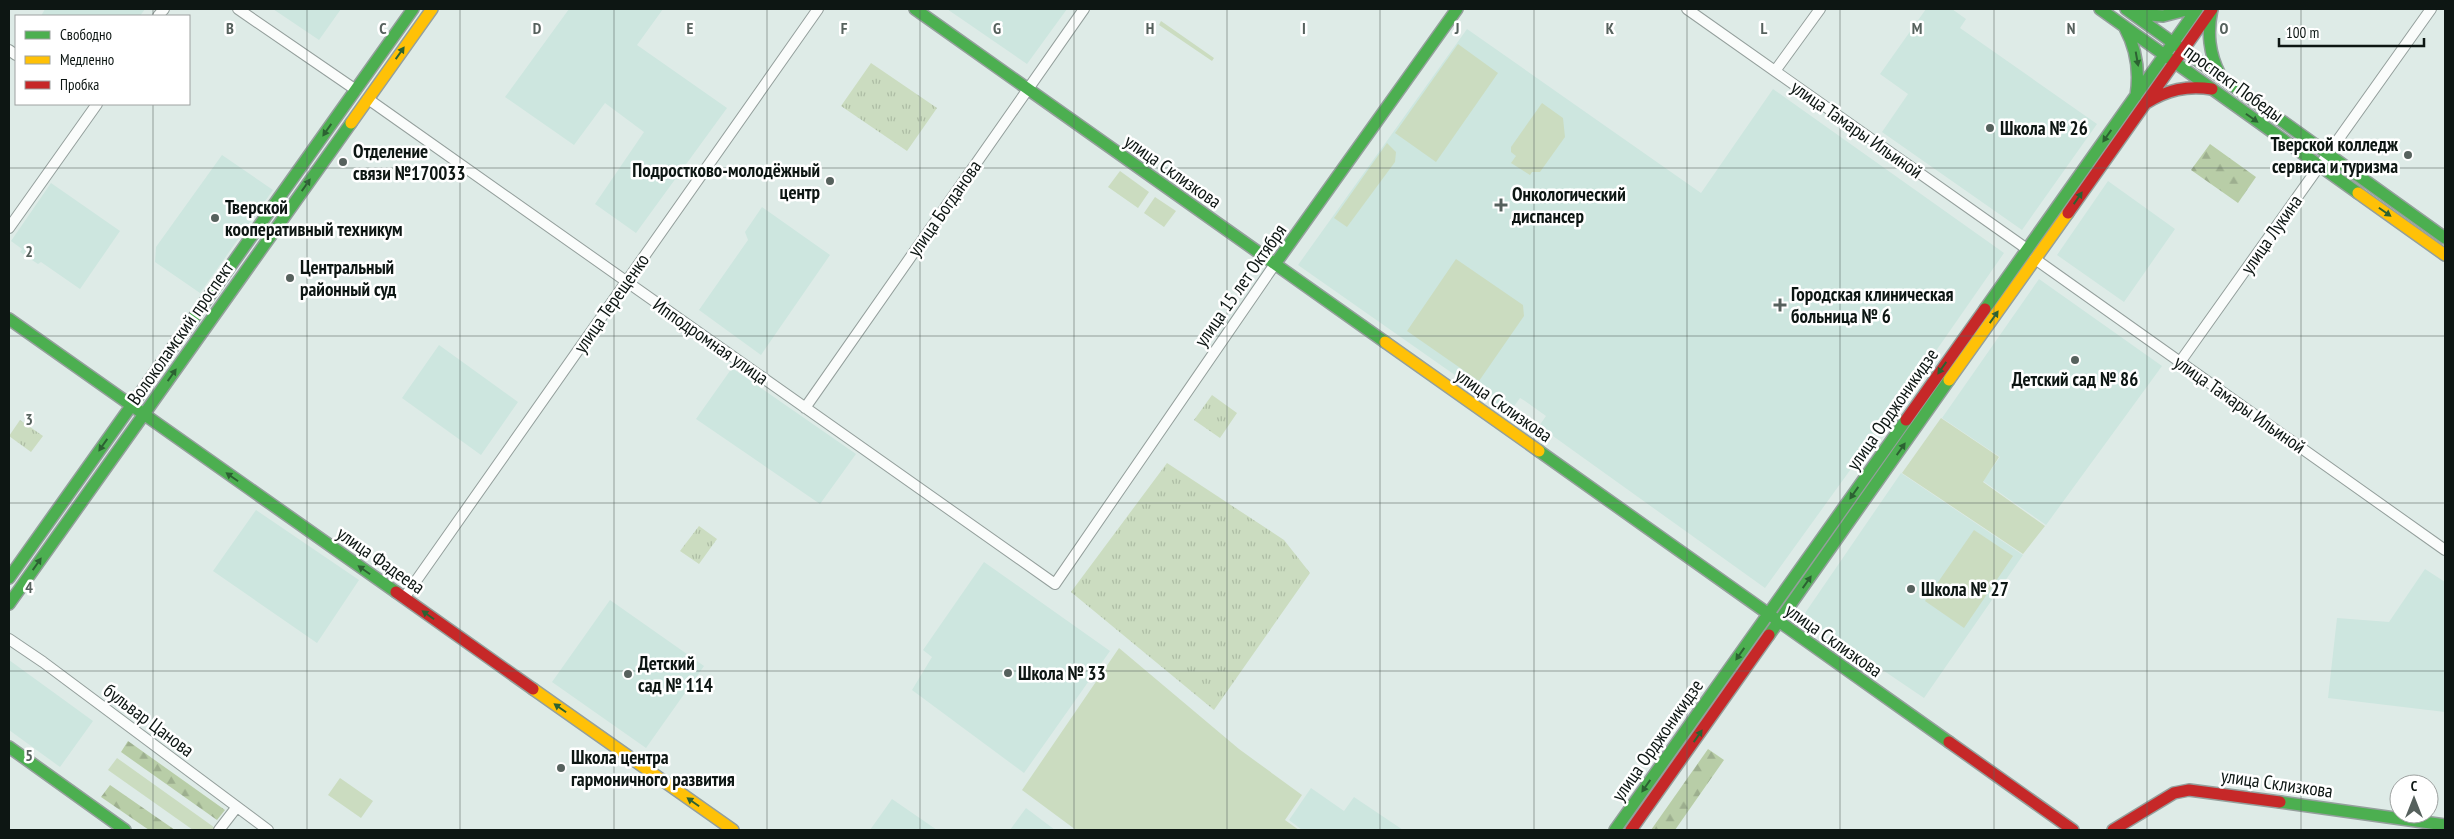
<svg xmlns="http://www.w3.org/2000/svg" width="2454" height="839" viewBox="0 0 2454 839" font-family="'PT Sans Narrow',sans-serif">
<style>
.built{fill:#cde6df}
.grass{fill:#cbdcc0}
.forest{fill:url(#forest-firs)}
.park{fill:url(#park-tufts)}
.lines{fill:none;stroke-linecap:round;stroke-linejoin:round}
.street-casing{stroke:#949f9c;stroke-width:12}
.fast-casing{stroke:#949f9c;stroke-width:14}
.slow-casing{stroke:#949f9c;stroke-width:14}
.jam-casing{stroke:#949f9c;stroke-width:14}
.street{stroke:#fafcfb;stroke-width:10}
.fast{stroke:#4caf50;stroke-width:11}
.slow{stroke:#ffc107;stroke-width:11}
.jam{stroke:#c62828;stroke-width:11}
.oneway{fill:#2c6232}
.grid{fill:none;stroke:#56615d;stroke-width:1;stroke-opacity:0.55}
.poi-dot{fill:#56615d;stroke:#fff;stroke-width:2}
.labels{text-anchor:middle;stroke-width:5;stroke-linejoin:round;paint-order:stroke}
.street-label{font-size:19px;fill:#0d1613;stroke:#fff}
.poi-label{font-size:19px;font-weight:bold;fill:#0d1613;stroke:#fff;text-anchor:start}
.grid-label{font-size:16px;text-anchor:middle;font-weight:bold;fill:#56615d;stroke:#fff;stroke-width:5;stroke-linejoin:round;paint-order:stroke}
</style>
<defs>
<pattern id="forest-firs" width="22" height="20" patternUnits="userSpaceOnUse" patternTransform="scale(1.25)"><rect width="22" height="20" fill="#b8cda7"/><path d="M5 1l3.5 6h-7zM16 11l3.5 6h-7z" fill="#9daf8f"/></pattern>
<pattern id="park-tufts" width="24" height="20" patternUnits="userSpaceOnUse" patternTransform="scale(1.25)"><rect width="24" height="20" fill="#cbdcc0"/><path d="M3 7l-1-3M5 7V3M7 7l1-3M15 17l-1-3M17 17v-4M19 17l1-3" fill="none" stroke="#adbca4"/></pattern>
</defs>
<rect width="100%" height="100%" fill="#deebe7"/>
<path class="built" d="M45 9H145L140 16H41Z
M273 9H341L319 40Z
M569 9H663L637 45 727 108 636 233 595 204 644 132 605 103 574 145 505 97Z
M947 9H1067L1027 64Z
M1926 9H1952L1966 19 1960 28 2097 124 2022 230 1882 132 1908 94 1880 74Z
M1467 29 1701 193 1773 89 2004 253 1931 358 1765 588 1539 426 1546 416 1525 401 1520 398 1509 413 1298 265Z
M222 155 273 190 200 293 155 262 156 247Z
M2108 181 2175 229 2124 302 2057 255Z
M51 183 120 231 80 289 41 262 38 264 20 252 22 249 11 241Z
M762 207 830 255 761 355 699 310 748 240 745 232Z
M2039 279 2162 366 2046 525 1983 481 2000 457 1942 418Z
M439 345 518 402 481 455 402 398Z
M732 368 856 454 820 504 696 419Z
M1901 473 2023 555 1924 698 1803 616Z
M256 510 359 580 317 643 213 571Z
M984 562 1110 651 1024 773 912 690 932 657 923 650Z
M2425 569 2445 582V712L2328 698 2337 618 2389 622Z
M610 600 704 666 646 748 552 682Z
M9 660 93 721 60 767 9 730Z
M1311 788 1344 811 1354 797 1403 830H1302L1289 820Z
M892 799 937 830H870Z
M1026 808 1055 830H1010Z"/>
<path class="grass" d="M1161 21 1214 58 1212 61 1159 25Z
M1458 44 1498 73 1436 162 1395 133Z
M1542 103 1563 118 1565 137 1540 172H1532L1530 175 1511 163 1516 156 1511 152V147Z
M1387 143 1396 152 1395 162 1347 227 1334 218Z
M1120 171 1149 192 1138 208 1108 187Z
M1155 197 1176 211 1164 227 1144 213Z
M1456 259 1523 305 1524 316 1479 381 1407 331Z
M1941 418 1999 457 1983 482 2045 526 2023 554 1902 473Z
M1974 530 2013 556 1964 628 1925 601Z
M1119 648 1239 749 1302 795 1285 820 1299 830H1076L1022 790Z
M117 758 218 830H193L108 770Z
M340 778 373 801 361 818 328 795Z"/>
<path class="forest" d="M2210 144 2256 177 2238 203 2191 170Z
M128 741 225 810 217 820 121 752Z
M1708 749 1724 760 1675 830H1651Z
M110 785 175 830H149L101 797Z"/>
<path class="park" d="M871 63 937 108 907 151 841 106Z
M1212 395 1237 413 1220 438 1194 420Z
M20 420 43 436 31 452 9 436Z
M1167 463 1284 540 1310 573 1214 710 1071 592Z
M699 526 717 539 699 564 680 551Z"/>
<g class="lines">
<defs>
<path id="street" d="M238 9 356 90
M1687 9 2027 249
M158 16 164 9
M9 50 16 55
M1775 71 1820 9
M368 99 1055 584 1275 264
M9 228 97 104
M2035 259 2445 550
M2180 362 2431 9
M805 408 1084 9
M404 598 818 9
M9 639 43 662 268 830
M219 830 236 808"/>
<path id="fast" d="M915 9 1385 342
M2100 9 2358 193
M2126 9 2445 238
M2212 9C2207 33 2209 53 2220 75
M2136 14 2163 16 2190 9
M2125 28C2137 50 2140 71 2136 96
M1275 264 1457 9
M1985 309 2197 9
M9 319 396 592
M1539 451 1949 742
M9 578 413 9
M9 604 351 123
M1769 635 1949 380
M9 747 125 830
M2280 802 2445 825
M1615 830 1906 420"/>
<path id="slow" d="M351 123 432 9
M2358 193 2445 255
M1385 342 1539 451
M1949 380 2068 213
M533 689 733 830"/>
<path id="jam" d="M2146 103C2167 90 2187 85 2212 89
M2068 213 2212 9
M1906 420 1985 309
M396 592 533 689
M1949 742 2073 830
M1631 830 1769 635
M2113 830 2174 793 2189 790 2280 802"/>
</defs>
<use href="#street" class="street-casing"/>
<use href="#fast" class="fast-casing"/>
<use href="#slow" class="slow-casing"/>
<use href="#jam" class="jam-casing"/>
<use href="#street" class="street"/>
<use href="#fast" class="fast"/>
<use href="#slow" class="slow"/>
<use href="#jam" class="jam"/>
</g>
<defs><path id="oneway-solid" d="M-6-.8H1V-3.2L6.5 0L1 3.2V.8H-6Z" transform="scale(1.25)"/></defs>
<g class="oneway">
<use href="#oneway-solid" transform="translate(400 53) rotate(-55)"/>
<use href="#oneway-solid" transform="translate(2137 59) rotate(80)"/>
<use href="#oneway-solid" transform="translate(2252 118) rotate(35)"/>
<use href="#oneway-solid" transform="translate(327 130) rotate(125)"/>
<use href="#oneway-solid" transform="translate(2107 136) rotate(125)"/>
<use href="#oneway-solid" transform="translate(306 185) rotate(-55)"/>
<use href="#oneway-solid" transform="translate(2078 198) rotate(-55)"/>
<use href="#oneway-solid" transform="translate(2385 212) rotate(35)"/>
<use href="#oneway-solid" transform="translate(1994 317) rotate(-55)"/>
<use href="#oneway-solid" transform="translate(1942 368) rotate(125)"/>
<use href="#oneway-solid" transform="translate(172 375) rotate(-55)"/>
<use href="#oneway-solid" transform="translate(103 445) rotate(125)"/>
<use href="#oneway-solid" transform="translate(1901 449) rotate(-55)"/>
<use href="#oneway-solid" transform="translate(232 477) rotate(-145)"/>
<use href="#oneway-solid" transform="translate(1854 493) rotate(125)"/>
<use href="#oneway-solid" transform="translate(37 564) rotate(-55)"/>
<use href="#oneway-solid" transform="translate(364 570) rotate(-145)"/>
<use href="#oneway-solid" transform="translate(1807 582) rotate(-55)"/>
<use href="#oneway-solid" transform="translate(428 615) rotate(-145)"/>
<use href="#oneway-solid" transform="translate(1740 654) rotate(125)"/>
<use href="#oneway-solid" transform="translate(560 708) rotate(-145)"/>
<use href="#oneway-solid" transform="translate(1698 736) rotate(-55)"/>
<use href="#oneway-solid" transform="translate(1646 786) rotate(125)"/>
<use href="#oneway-solid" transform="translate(693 802) rotate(-145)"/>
</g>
<path class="grid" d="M153 9V16M307 9V830M460 9V830M614 9V830M767 9V830M920 9V830M1074 9V830M1227 9V830M1380 9V830M1534 9V830M1687 9V830M1840 9V830M1994 9V830M2147 9V830M2301 9V830M153 104V830M9 168H2445M9 336H2445M9 503H2445M9 671H2445"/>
<g class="poi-dot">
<circle cx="1990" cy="128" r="5"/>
<circle cx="2408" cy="155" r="5"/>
<circle cx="343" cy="162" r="5"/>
<circle cx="830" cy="181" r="5"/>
<path d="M1498.5 197.5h5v5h5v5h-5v5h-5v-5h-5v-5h5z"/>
<circle cx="215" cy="218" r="5"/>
<circle cx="290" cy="278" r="5"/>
<path d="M1777.5 297.5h5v5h5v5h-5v5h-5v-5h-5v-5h5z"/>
<circle cx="2075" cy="360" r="5"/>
<circle cx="1911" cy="589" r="5"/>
<circle cx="1008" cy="673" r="5"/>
<circle cx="628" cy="674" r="5"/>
<circle cx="561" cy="768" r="5"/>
</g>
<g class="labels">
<g class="street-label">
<text transform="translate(2234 83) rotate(36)" y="7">проспект Победы</text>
<text transform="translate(1857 129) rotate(35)" y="7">улица Тамары Ильиной</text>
<text transform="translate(1173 171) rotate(35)" y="7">улица Склизкова</text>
<text transform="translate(944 208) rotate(-55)" y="7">улица Богданова</text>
<text transform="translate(2271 234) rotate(-55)" y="7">улица Лукина</text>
<text transform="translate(1240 285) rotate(-55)" y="7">улица 15 лет Октября</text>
<text transform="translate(611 303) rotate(-55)" y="7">улица Терещенко</text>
<text transform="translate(180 333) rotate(-55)" y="7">Волоколамский проспект</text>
<text transform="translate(711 341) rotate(35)" y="7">Ипподромная улица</text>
<text transform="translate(2240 404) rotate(35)" y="7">улица Тамары Ильиной</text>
<text transform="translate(1504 405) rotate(35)" y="7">улица Склизкова</text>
<text transform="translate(1892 409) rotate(-55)" y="7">улица Орджоникидзе</text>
<text transform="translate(381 560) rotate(35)" y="7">улица Фадеева</text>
<text transform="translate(1834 640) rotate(35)" y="7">улица Склизкова</text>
<text transform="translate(149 720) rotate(37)" y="7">бульвар Цанова</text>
<text transform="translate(1657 740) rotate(-55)" y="7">улица Орджоникидзе</text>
<text transform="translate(2277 783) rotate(8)" y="7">улица Склизкова</text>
</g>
<g class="poi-label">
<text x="2000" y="135">Школа № 26</text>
<text x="2398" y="151" text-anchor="end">Тверской колледж<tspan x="2398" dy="22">сервиса и туризма</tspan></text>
<text x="353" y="158">Отделение<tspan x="353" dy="22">связи №170033</tspan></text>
<text x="820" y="177" text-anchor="end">Подростково-молодёжный<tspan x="820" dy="22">центр</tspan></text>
<text x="1512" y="201">Онкологический<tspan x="1512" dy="22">диспансер</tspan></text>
<text x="225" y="214">Тверской<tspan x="225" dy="22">кооперативный техникум</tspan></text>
<text x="300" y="274">Центральный<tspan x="300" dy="22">районный суд</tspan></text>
<text x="1791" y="301">Городская клиническая<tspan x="1791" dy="22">больница № 6</tspan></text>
<text x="2075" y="386" text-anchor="middle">Детский сад № 86</text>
<text x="1921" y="596">Школа № 27</text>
<text x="638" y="670">Детский<tspan x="638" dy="22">сад № 114</tspan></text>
<text x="1018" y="680">Школа № 33</text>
<text x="571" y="764">Школа центра<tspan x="571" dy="22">гармоничного развития</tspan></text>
</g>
</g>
<g class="grid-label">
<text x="230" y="34">B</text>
<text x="383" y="34">C</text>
<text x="537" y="34">D</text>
<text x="690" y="34">E</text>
<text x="844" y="34">F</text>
<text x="997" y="34">G</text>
<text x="1150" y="34">H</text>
<text x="1304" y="34">I</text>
<text x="1457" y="34">J</text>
<text x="1610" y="34">K</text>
<text x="1764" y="34">L</text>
<text x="1917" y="34">M</text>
<text x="2071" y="34">N</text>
<text x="2224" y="34">O</text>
<text x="29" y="257">2</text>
<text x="29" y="425">3</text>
<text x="29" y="593">4</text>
<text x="29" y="761">5</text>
</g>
<rect width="2454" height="839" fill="none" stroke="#0d1613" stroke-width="20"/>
<rect x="15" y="15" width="175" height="90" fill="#ffffff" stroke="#9ea2a1"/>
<rect x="25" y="31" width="25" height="8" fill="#4caf50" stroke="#9ea2a1"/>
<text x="60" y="40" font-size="15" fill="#0d1613">Свободно</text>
<rect x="25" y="56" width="25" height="8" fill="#ffc107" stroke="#9ea2a1"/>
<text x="60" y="65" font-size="15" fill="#0d1613">Медленно</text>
<rect x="25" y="81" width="25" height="8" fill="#c62828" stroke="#9ea2a1"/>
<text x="60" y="90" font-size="15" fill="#0d1613">Пробка</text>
<g transform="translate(2414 799)"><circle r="24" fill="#ffffff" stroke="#9ea2a1"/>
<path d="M0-4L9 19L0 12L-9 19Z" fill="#56615d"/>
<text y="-8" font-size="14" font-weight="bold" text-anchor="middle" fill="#0d1613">С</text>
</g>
<path d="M2279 38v8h145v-8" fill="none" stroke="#0d1613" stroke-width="2.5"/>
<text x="2286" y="38" font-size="15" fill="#0d1613" stroke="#ffffff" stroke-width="4" paint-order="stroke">100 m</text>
</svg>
